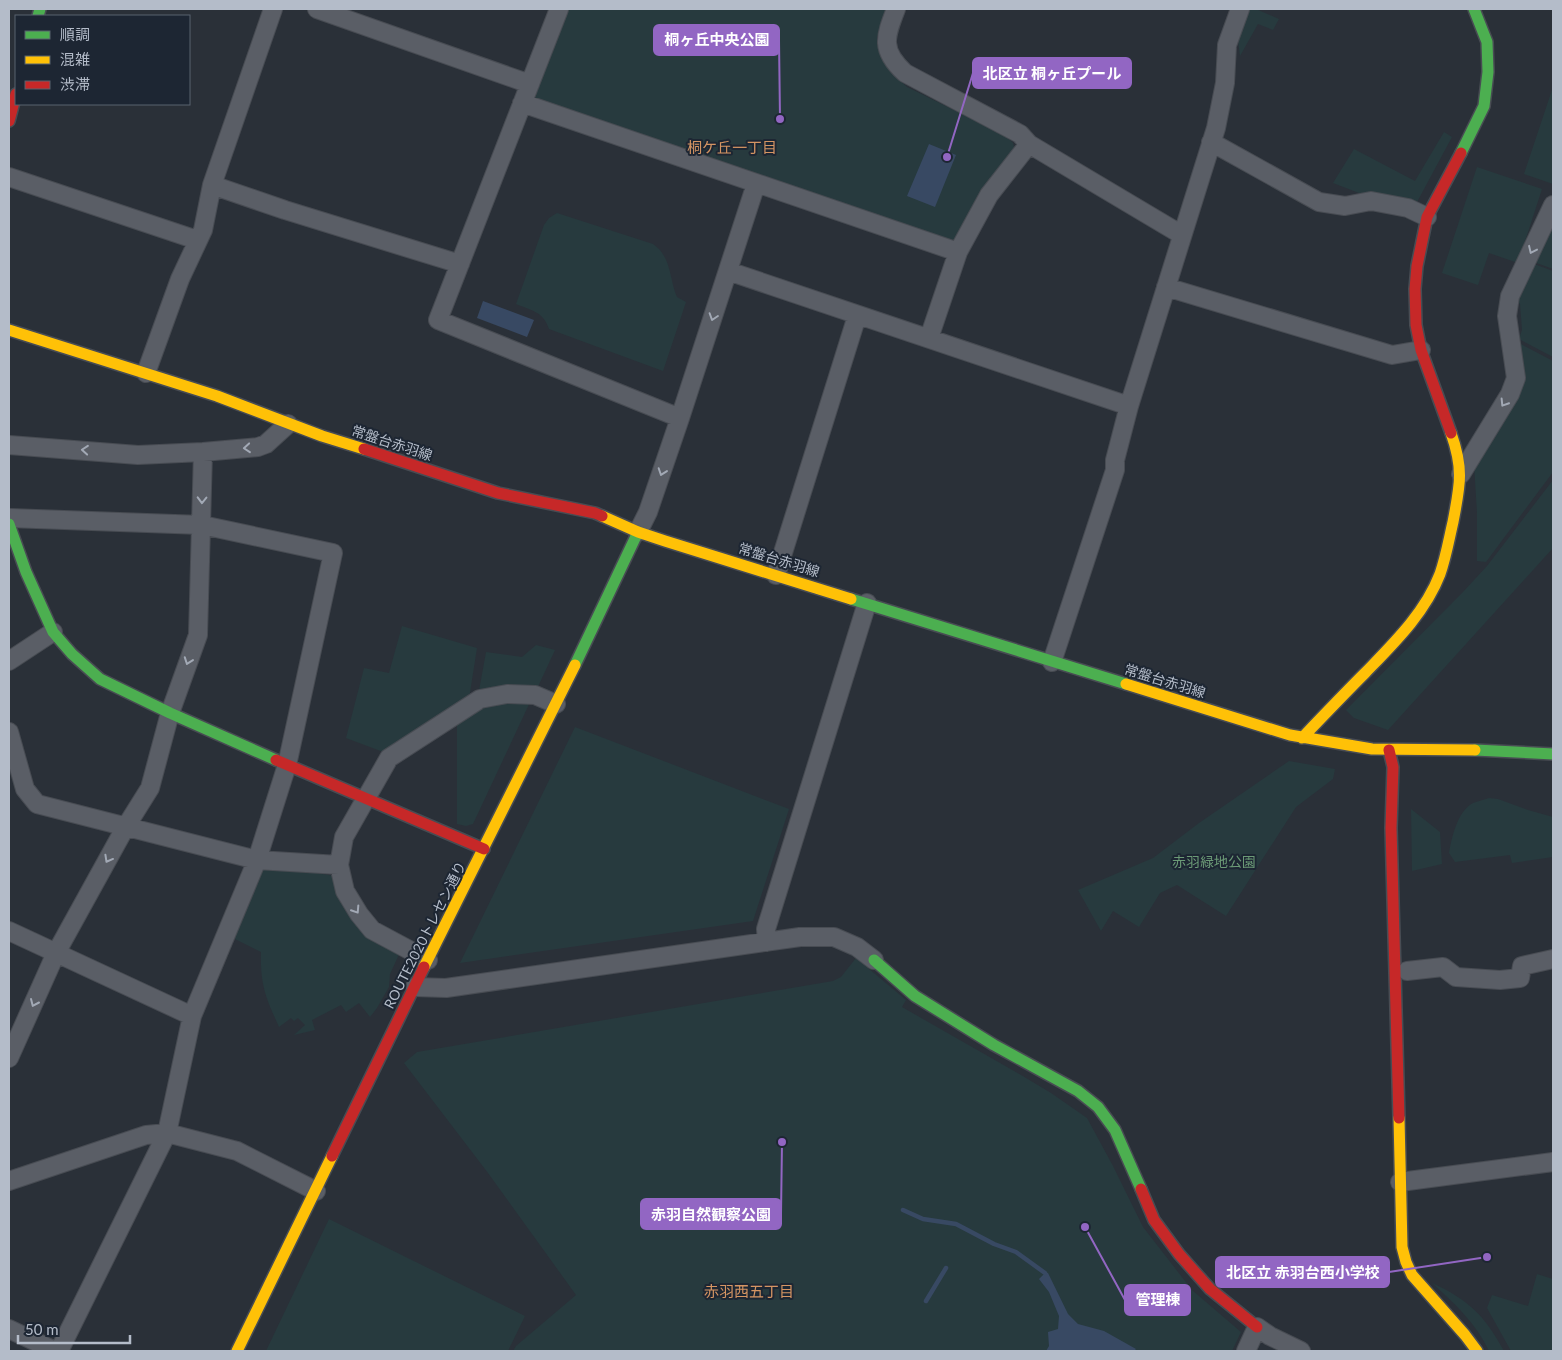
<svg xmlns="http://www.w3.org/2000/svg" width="1562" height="1360" viewBox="0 0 1562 1360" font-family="Lato,'Noto Sans JP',sans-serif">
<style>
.green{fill:#273a3e}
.water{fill:#384963}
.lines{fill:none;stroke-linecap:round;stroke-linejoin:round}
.stream{stroke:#384963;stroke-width:4.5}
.street-casing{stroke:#484c53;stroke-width:20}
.fast-casing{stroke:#484c53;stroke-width:14}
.slow-casing{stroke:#484c53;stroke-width:14}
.jam-casing{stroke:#484c53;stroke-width:14}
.street{stroke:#5a5e66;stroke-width:18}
.fast{stroke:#4caf50;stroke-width:11}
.slow{stroke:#ffc107;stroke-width:11}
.jam{stroke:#c62828;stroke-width:11}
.oneway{stroke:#a2a9b5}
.labels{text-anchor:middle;stroke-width:4;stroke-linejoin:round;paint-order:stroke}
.street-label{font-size:14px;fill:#b4bcc9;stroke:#1d2633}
.park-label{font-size:14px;fill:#6b9a76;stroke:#1d2633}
.neighbourhood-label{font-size:15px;fill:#d59563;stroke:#1d2633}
.leader{fill:none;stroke:#9266c3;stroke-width:2}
.callout-dot{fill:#9266c3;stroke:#1d2633;stroke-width:2}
.callout{fill:#9266c3;stroke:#9266c3;stroke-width:2}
.callout-label{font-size:15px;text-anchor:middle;font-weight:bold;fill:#fff}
</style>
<rect width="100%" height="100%" fill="#2a3038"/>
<path class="green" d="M568 9H887L882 19 877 38 881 58 892 73 907 87 1005 135 1013 143 1015 151 954 242 540 103 535 97Z
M1249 9H1256L1279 19 1273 30 1258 24 1240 56 1238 41Z
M1553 87V184L1524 174Z
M1444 132 1452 137 1416 204 1384 196 1359 193 1333 183 1354 149 1415 181Z
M1477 167 1542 189 1518 263 1489 253 1478 285 1442 273Z
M557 213 653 244C672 257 669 279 677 297L686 302 663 371 549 329C543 311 532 311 516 304L544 225 549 218Z
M1553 216V269L1531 261Z
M1534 264 1553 271V357L1519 339 1522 330 1520 304 1515 300Z
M1515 341 1553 361V472L1486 562 1477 561V513L1474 464 1506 413Z
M1553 480V548L1388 730 1354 718 1346 710 1463 592 1487 566Z
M402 626 477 648 469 699 386 753 346 738 364 668 389 673Z
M536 645 555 650 536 691 478 696 486 652 522 657Z
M531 700 473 824 466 826 457 824V721L481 704Z
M575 727 789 809 753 921 460 963Z
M1289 761 1335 769 1333 779 1296 807 1226 916 1177 885 1160 893 1139 927 1113 911 1101 931 1078 890 1153 858 1199 823Z
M1489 798 1498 799 1528 810 1553 817V857L1512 863 1510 855 1455 862 1449 853C1452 837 1457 812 1473 803 1478 801 1484 800 1489 798Z
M1411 809 1440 832 1442 864 1412 871Z
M265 864 334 876 401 950 390 974 389 987 377 1008 370 1017 359 1003 346 1012 341 1005 312 1020 315 1030 294 1035 305 1025 298 1018 294 1021 291 1018 279 1027C266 998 260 985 261 952L231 937Z
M856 958 906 1000 902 1007 1021 1075 1051 1093 1087 1118 1113 1166 1143 1227 1192 1290 1241 1332 1232 1351H513L516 1346 576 1295 488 1173 404 1063 417 1052 833 981 841 977Z
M329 1219 525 1316 508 1351H266Z
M1537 1274 1553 1279V1351H1511L1487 1308 1492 1295 1528 1306Z
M1432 1283C1469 1300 1485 1316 1504 1351H1489C1476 1323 1455 1304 1432 1283Z"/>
<path class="water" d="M929 144 956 155 935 207 907 196Z
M483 301 534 320 527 337 477 318Z
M1045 1273H1048L1068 1314 1078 1324 1104 1331 1136 1349 1134 1351H1046L1049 1346 1048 1332 1058 1329 1059 1316 1049 1292 1039 1279Z"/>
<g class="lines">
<path class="stream" d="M903 1210 923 1219 956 1224 994 1244 1016 1252 1045 1273
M926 1301 946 1268"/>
<defs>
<path id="street" d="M317 9 530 84
M559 9 438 320 680 418
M896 9C885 37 880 50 905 73L1020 134 1029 144 1182 235
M522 103 958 252
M1211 142 1319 202 1345 206 1371 201 1408 208 1427 217
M9 177 197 240
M212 185 285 210 460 264
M728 271 1129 406
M1166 287 1392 355 1421 350
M929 338 958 252 989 195 1029 144
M146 373 180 279 203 230 212 185 273 9
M9 445 138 455 203 452 258 447 266 444 288 424
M1461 474 1510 394 1516 378 1507 316 1510 296 1553 205
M9 518 202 525 333 553 287 765 257 860 192 1016 167 1133 59 1351
M638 532 648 512 680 418 756 184
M776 575 857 316
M9 661 53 632
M1052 662 1115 470V460L1129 406 1216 128 1225 83 1227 45 1240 9
M9 732 25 789 37 804 257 860 339 865
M9 931 192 1016
M767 942 766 929 867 603
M428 960 372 930 359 914 345 891 339 865 344 837 389 758 480 699 507 694 535 695 556 704
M1407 971 1443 967 1456 977 1500 980 1520 978 1522 966 1553 959
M415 987 446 988 800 937H834L857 947 874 960
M9 1058 56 953 125 828 150 788 170 713 198 635 203 452
M9 1181 146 1135 167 1133 237 1151 316 1191
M1400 1182 1553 1162
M9 1329 55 1351
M1246 1351 1257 1327 1270 1336 1301 1351"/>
<path id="fast" d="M38 16 40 9
M1461 153 1484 106 1488 72 1487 42 1474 9
M9 524 26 572 53 632 72 654 100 679 170 713 276 760
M851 599 1126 684
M575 665 638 532
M1475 750 1553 754
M874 960 915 996 994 1045 1078 1091 1098 1107 1115 1130 1141 1189"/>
<path id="slow" d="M9 330 217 396 322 436 364 449
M602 516 638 532 665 541 851 599
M1126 684 1290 735 1372 749 1475 750
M1302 738C1323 716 1344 694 1365 673 1394 643 1425 613 1440 574 1446 557 1449 539 1453 522 1460 485 1464 470 1451 433
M424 967 575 665
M1399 1118 1402 1247 1406 1262 1412 1275 1465 1335 1477 1351
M237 1351 332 1156"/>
<path id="jam" d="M9 121 16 94
M1451 433 1421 350 1416 325 1415 289 1417 266 1427 217 1461 153
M364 449 498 493 595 513 602 516
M1389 750 1393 767 1391 828 1399 1118
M276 760 484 849
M332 1156 424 967
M1141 1189 1154 1220 1179 1254 1210 1289 1257 1327"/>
</defs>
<use href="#street" class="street-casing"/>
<use href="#fast" class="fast-casing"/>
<use href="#slow" class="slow-casing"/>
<use href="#jam" class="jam-casing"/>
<use href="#street" class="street"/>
<use href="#fast" class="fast"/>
<use href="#slow" class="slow"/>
<use href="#jam" class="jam"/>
</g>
<defs><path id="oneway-chevron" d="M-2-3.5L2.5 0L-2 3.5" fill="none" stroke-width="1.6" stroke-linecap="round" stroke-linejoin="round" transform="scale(1.25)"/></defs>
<g class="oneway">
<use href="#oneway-chevron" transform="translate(1532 250) rotate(115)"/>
<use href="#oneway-chevron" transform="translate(713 317) rotate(108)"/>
<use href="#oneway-chevron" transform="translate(1504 403) rotate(122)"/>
<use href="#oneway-chevron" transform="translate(247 448) rotate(175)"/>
<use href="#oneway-chevron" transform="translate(85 450) rotate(-175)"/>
<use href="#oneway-chevron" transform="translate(662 472) rotate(109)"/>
<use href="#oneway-chevron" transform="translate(202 500) rotate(91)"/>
<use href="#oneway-chevron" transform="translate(188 661) rotate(110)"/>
<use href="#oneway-chevron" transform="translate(108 859) rotate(119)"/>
<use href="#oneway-chevron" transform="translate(356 910) rotate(57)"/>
<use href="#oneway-chevron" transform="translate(34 1003) rotate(114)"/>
</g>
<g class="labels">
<g class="street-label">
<text transform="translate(392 443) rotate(18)" y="5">常盤台赤羽線</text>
<text transform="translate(779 560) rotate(17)" y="5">常盤台赤羽線</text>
<text transform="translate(1165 681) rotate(17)" y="5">常盤台赤羽線</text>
<text transform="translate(425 935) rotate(-63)" y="5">ROUTE2020トレセン通り</text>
</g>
<g class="park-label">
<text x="1214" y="867">赤羽緑地公園</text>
</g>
<g class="neighbourhood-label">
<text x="732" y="153">桐ケ丘一丁目</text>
<text x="749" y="1297">赤羽西五丁目</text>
</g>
</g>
<path class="leader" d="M780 119L779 40M947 157L973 73M782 1142L781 1214M1487 1257L1389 1272M1085 1227L1125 1300"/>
<g class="callout-dot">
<circle cx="780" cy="119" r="5"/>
<circle cx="947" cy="157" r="5"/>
<circle cx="782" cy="1142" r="5"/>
<circle cx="1487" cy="1257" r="5"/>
<circle cx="1085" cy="1227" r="5"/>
</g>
<g class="callout">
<rect x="654" y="25" width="125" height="30" rx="5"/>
<rect x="973" y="58" width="158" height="30" rx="5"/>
<rect x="641" y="1199" width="140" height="30" rx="5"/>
<rect x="1216" y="1257" width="173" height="30" rx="5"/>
<rect x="1125" y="1285" width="65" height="30" rx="5"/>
</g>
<g class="callout-label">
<text x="717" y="45">桐ヶ丘中央公園</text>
<text x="1052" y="79">北区立 桐ヶ丘プール</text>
<text x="711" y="1220">赤羽自然観察公園</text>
<text x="1303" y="1278">北区立 赤羽台西小学校</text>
<text x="1158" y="1305">管理棟</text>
</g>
<rect width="1562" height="1360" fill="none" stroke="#b4bcc9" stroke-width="20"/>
<rect x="15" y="15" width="175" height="90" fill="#1d2633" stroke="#59626f"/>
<rect x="25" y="31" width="25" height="8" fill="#4caf50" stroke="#59626f"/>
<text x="60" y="40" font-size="15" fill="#b4bcc9">順調</text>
<rect x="25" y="56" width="25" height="8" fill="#ffc107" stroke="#59626f"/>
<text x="60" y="65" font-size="15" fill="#b4bcc9">混雑</text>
<rect x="25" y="81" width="25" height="8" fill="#c62828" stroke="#59626f"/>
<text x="60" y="90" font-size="15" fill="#b4bcc9">渋滞</text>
<path d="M18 1335v8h112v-8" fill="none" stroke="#b4bcc9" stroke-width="2.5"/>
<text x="25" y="1335" font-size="15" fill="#b4bcc9" stroke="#1d2633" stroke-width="4" paint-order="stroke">50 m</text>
</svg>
